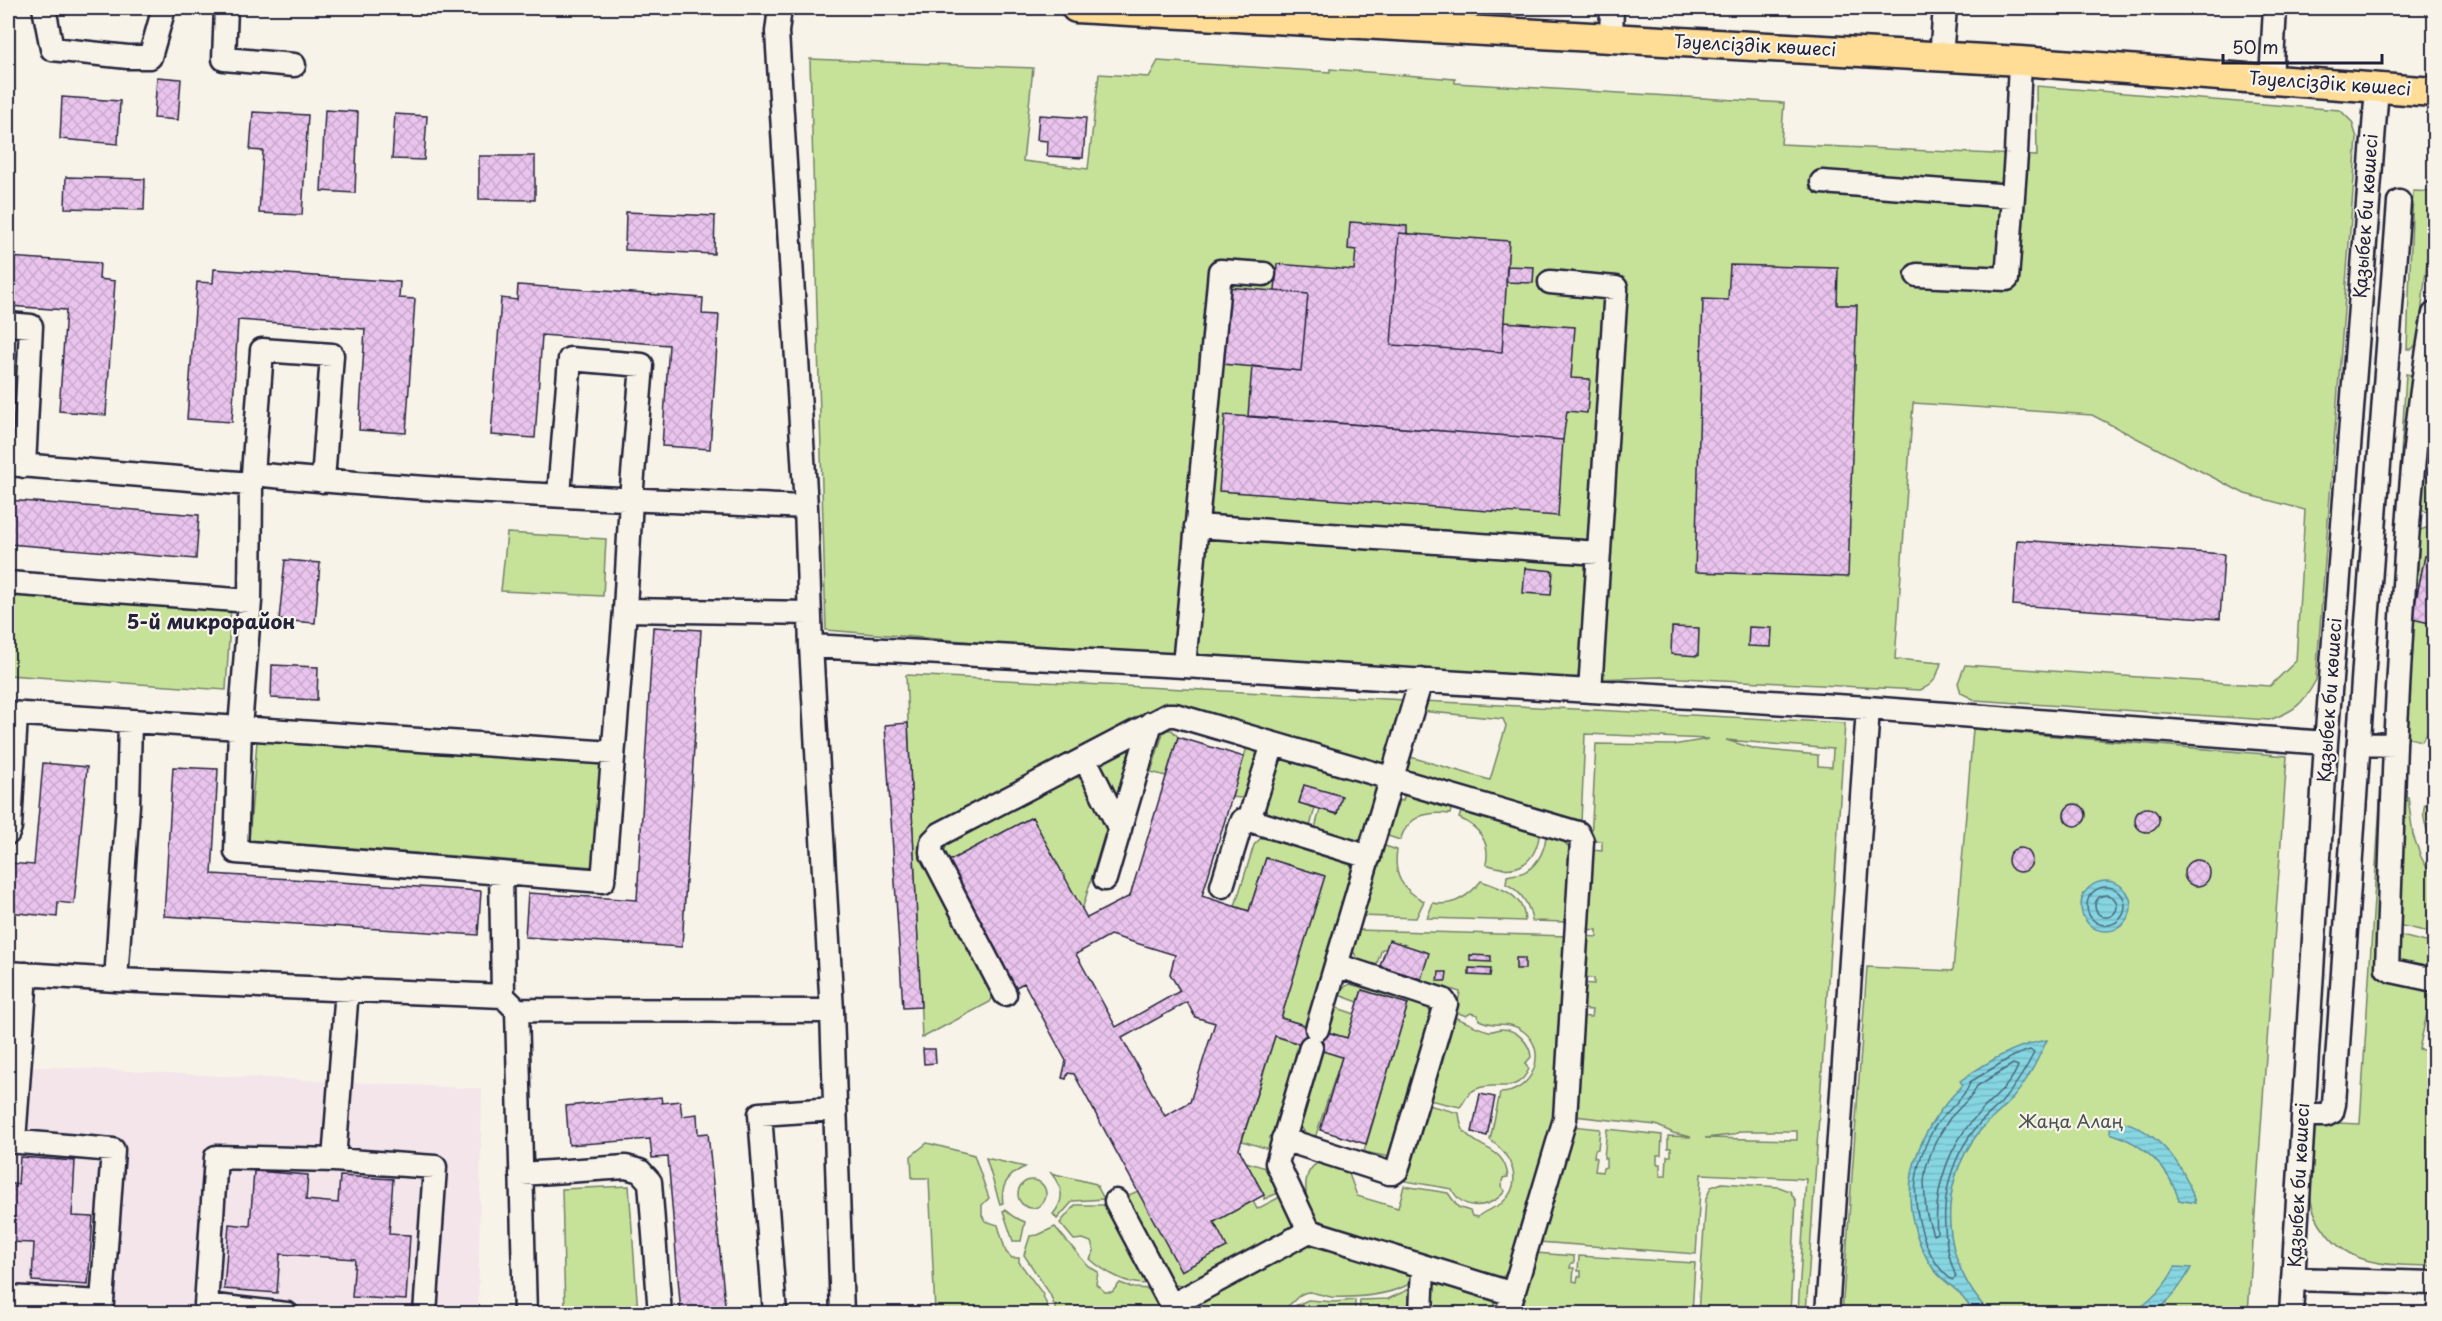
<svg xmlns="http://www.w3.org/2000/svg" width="2442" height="1321" viewBox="0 0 2442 1321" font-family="'Playpen Sans',sans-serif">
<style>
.built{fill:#f3e5ea}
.green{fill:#c6e299;stroke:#74826a;stroke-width:1.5;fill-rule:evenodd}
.water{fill:url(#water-rules);stroke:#5e8e9f;stroke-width:1.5}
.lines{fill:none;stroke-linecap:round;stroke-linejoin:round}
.shore{stroke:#4a6a7d;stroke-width:1.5}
.building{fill:url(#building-cross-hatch);stroke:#22223b;stroke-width:1.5;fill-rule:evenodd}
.minor-casing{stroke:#22223b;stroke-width:27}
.major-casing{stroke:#22223b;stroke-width:33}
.minor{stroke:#f7f3e8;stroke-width:22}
.major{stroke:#ffdd96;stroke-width:28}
.labels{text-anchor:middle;stroke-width:4.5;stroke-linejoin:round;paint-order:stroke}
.street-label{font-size:18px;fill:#22223b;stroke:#f7f3e8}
.park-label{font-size:18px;fill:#4b5252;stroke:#f7f3e8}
.neighbourhood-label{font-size:20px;font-weight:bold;fill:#22223b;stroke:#f7f3e8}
</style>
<defs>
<pattern id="water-rules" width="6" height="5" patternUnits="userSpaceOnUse" patternTransform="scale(1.5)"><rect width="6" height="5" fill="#86d6e1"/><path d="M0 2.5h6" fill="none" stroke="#73b7c2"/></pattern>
<pattern id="building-cross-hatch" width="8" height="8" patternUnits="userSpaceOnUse" patternTransform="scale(1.5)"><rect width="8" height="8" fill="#eac4ed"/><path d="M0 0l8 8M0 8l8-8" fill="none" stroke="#c8a8cc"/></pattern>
</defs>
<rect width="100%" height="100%" fill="#f7f3e8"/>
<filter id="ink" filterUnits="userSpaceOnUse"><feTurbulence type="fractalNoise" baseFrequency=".0167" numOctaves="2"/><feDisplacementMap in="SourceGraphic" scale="12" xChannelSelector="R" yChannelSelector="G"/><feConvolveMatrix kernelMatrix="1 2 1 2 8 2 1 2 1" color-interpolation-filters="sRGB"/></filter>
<g filter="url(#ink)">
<path class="built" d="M8 1065 482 1089 478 1313H8Z"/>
<path class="green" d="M810 59 1033 68 1023 161 1088 169 1099 74 1149 77 1158 61 1330 72V69L1455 79V83L1784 103 1781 144 2037 156 2036 86 2340 110 2352 122 2357 138 2316 680C2303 704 2295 711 2269 720L1975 700 1961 693 1958 683 1965 665 2270 686 2296 661 2305 510 2245 494 2092 415 1913 403 1895 659 1941 663C1937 677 1934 685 1920 690L1662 677 1590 679 1110 653 826 630Z
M2413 191 2434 192V199L2418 342 2412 349H2407Z
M2406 374 2411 375 2413 380 2387 732H2384Z
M2434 387V429L2424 476 2434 478V514L2424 511 2419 506 2432 388Z
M2426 528 2434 530V558L2425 556 2412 618 2434 624V720L2422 741 2404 737 2412 540 2417 531Z
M507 533 606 539 603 596 501 591Z
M8 591 231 606 226 690 8 675Z
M906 675 1406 700 1385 763 1382 764 1167 703 932 826 926 832 920 850 995 993 990 1002 922 1038Z
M1423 701 1845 723 1806 1313H1798L1806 1179 1701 1174 1696 1254 1539 1242 1572 1126 1600 1129 1598 1149 1595 1150 1594 1157 1597 1158 1595 1171 1602 1172 1603 1168 1606 1167V1158H1604L1607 1129 1662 1135 1661 1155H1657V1164H1660V1176H1666L1667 1156H1671V1148H1668V1136L1691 1137 1673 1133 1656 1125 1574 1116 1579 1016 1591 1017 1592 1010 1580 1009 1582 983 1594 984V978L1582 977 1584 936 1597 937V930L1585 929 1591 850 1602 851V841H1591L1596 744 1673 745 1709 739 1585 734 1581 822 1406 771 1407 756 1490 780 1506 726 1503 719 1420 711ZM1726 740 1833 749 1832 767 1818 766V755L1756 749ZM1742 1131H1797V1140L1705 1138 1732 1135Z
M1973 729 2287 756 2248 1313 1842 1314 1867 967 1953 971Z
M1167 730H1172L1178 737 1166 776 1151 772 1163 733Z
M257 741 601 760 595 867 249 840Z
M1131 745 1116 801 1100 768C1105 755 1120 751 1131 745Z
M1247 747 1257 752V762L1246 796 1241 798 1232 797Z
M2383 754 2387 758 2379 975 2433 987 2419 1049 2434 1053V1266C2394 1265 2350 1268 2325 1231 2318 1222 2313 1212 2311 1201 2307 1184 2313 1142 2313 1122L2360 1124Z
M1281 756 1379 783 1363 836 1356 842 1314 832 1320 809 1336 814 1341 796 1304 786 1299 803 1315 808 1309 830 1267 814C1262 797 1273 771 1281 756Z
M1076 777 1086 781 1107 826 1082 910 1032 817 947 862 944 852 948 842Z
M1405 793 1452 806 1450 814C1426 811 1408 816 1400 840L1385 835 1395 799 1403 801Z
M2400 796 2408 797 2413 835 2421 857 2434 880V933L2393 924Z
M2425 804 2430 807 2434 827V847C2429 834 2420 817 2425 804Z
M1462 809 1540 831C1536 863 1518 876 1486 864 1491 842 1478 826 1459 818Z
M1546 833 1560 838 1569 847 1567 922 1532 921C1530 905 1521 891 1506 884L1507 876C1513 874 1520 875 1526 871 1539 864 1546 847 1546 833Z
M1261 838H1272L1347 861 1355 870 1308 1026 1281 1018 1324 876 1266 858 1249 911 1235 906 1254 845Z
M1382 845 1397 850C1393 875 1402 890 1424 901L1416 918 1361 916Z
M1481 881C1502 888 1524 895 1525 921L1427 918 1433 903C1453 907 1469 896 1481 881Z
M1357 930 1567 936 1557 1107 1508 1271 1501 1279 1323 1225C1306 1214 1296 1171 1320 1162L1348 1171 1357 1196 1398 1208 1404 1186 1448 1193 1458 1207 1470 1211 1472 1216 1478 1217C1484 1210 1494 1209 1502 1203 1525 1183 1511 1154 1490 1140L1500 1093C1532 1093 1550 1051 1523 1031 1507 1019 1496 1029 1479 1020L1478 1015 1471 1013 1466 1016 1456 1012 1460 992 1421 980 1428 953 1389 941 1386 949H1382L1376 966 1359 960 1352 950Z
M2393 934 2434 944V972L2398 964Z
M1350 984 1423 1005 1428 1008 1432 1016 1390 1157 1364 1152 1408 1004 1362 990 1358 1002 1339 995 1342 988Z
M1334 1007 1355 1014 1347 1038 1327 1032Z
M1454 1017C1465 1021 1478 1029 1489 1031 1495 1032 1498 1028 1503 1029 1517 1030 1530 1043 1531 1057L1525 1064 1529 1069C1515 1099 1491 1077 1471 1092 1466 1096 1464 1103 1460 1107L1429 1100Z
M1275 1036 1303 1045 1272 1150 1242 1141Z
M1320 1050 1342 1057 1315 1138 1305 1133 1300 1125Z
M1428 1105 1459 1113C1460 1119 1460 1126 1464 1131 1479 1151 1504 1145 1508 1177L1503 1178 1501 1186 1505 1191C1491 1209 1462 1212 1452 1189L1405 1181Z
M927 1143 974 1155 989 1198 982 1205V1215L985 1221 998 1225 1006 1252 1012 1258H1019V1262L1042 1293 1050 1313H935L929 1178H912L911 1156Z
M986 1158 1025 1167C1009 1174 1000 1185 1003 1203L1000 1204Z
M1246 1162 1266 1168 1278 1193 1264 1199V1195Z
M1051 1173 1096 1184 1104 1199 1073 1201 1057 1219 1053 1214C1066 1199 1062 1187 1051 1173Z
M1018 1194a14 14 0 1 1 28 0a14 14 0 1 1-28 0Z
M1722 1183 1779 1187 1790 1191 1796 1201 1790 1313H1698L1706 1199 1711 1187Z
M629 1186 638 1313H565L562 1189Z
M1138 1191 1214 1222 1253 1201 1257 1209 1280 1197 1293 1222 1290 1230 1184 1287 1172 1284 1124 1197Z
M1075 1205H1107L1148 1283C1130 1287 1103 1271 1090 1259L1094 1251 1091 1242 1083 1239 1074 1240 1060 1223Z
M1005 1210 1014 1217 1025 1222 1021 1241H1013L1003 1211Z
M1055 1227 1088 1266 1098 1272 1096 1284 1105 1292H1112L1120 1283 1134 1288 1151 1289 1164 1313H1057L1050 1294 1024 1255 1030 1236 1038 1235Z
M1308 1245 1415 1275V1281C1392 1295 1359 1298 1332 1297 1325 1296 1317 1293 1309 1292 1297 1292 1292 1307 1282 1309 1272 1312 1264 1309 1254 1314H1179Z
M1536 1253 1574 1256V1263H1571L1570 1268H1574L1573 1281 1577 1282 1578 1276H1581V1271H1578L1579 1256 1695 1263 1692 1313 1516 1314Z
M1430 1278 1488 1297 1494 1301 1496 1314H1428Z
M1414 1287 1413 1313 1359 1314 1360 1300 1388 1299Z
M1308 1300 1334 1302 1355 1300V1313H1287L1297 1305Z"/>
<path class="water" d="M2081 906a25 25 0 1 1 50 0a25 25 0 1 1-50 0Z
M2047 1040C2037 1061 2027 1082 2012 1099 2002 1111 1989 1120 1979 1132 1935 1188 1942 1264 1990 1313H1976C1970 1307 1964 1299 1958 1292 1949 1283 1939 1278 1932 1267 1891 1201 1911 1136 1963 1085L1960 1081C1987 1062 2015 1045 2047 1040Z
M2111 1119C2152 1124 2186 1164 2195 1203L2179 1200C2169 1167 2143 1143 2110 1133Z
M2175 1267 2191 1268C2182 1286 2170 1300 2155 1313H2132C2150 1302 2165 1287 2175 1267Z"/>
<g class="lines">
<path class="shore" d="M2087 906a19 19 0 1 1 38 0a19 19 0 1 1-38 0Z
M2095 906a11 11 0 1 1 22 0a11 11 0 1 1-22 0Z
M2030 1050 2034 1053C2025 1071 2014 1088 2001 1103 1992 1112 1982 1119 1975 1129 1941 1172 1937 1228 1956 1277L1952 1280C1925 1260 1913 1212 1916 1180 1918 1161 1925 1144 1934 1128 1943 1114 1967 1096 1970 1082L2013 1056Z
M2013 1064 2018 1066C2012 1083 1995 1097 1983 1109 1950 1141 1933 1188 1937 1233L1933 1235 1926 1212 1924 1182 1926 1167 1935 1142 1950 1118 1973 1094 1977 1086Z"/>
</g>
<path class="building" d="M157 77 181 79 178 120 154 118Z
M62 97 120 101 118 144 60 139Z
M325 110 358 112 355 193 321 191Z
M253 112 308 115 302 215 259 213 263 151 250 150Z
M395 114 427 116 424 160 392 159Z
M1039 115 1086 118 1083 158 1047 156 1048 141 1037 140Z
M479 156H535V200L479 199Z
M66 177 145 179 144 210 65 208Z
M626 212 715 216 714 254 625 250Z
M1350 222 1407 226V234L1399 233 1391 345 1502 352 1504 322 1575 327 1571 378 1590 379 1587 413 1567 411 1563 440 1248 416 1252 366 1301 371 1308 294 1275 291 1277 264 1354 270 1356 250 1348 249Z
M1399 233 1509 241 1502 352 1391 345Z
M8 257 100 263 99 279 115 281 106 415 59 411 66 310 8 306Z
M1730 265 1838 268 1837 305H1857L1848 577 1695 572 1703 299 1728 300Z
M1507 266 1534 267 1533 283 1506 282Z
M214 269 400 282 399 298 415 299 406 433 359 430 365 329 238 320 232 422 187 419 197 282 213 283Z
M518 285 703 298 702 314 719 315 710 449 662 446 669 345 542 335 535 438 491 435 501 298 517 300Z
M1227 287 1308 294 1301 371 1221 364Z
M1225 415 1563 440 1558 516 1219 491Z
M2434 429V478L2424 476Z
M8 500 199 515 196 559 8 544Z
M2017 540 2224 554 2220 619 2013 605Z
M2425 556 2434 558V624L2412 619Z
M285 560 320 563 315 623 279 620Z
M1525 568 1553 571 1551 595 1523 593Z
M653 627 701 630 682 947 525 937 528 893 637 900Z
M1672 627 1699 628 1698 656 1671 654Z
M1749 627 1772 628 1771 647 1748 646Z
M272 665 318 667 317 700 271 698Z
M908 723 921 1007 903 1008 885 725Z
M1178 737 1244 757 1202 896 1249 911 1266 858 1325 876 1281 1018 1347 1038 1362 990 1408 1004 1366 1144 1320 1130 1342 1057 1275 1036 1239 1149 1264 1195 1214 1222 1227 1247 1181 1271 1074 1074 1068 1073 1066 1079 1062 1078 1066 1061 1024 983 1014 988 947 862 1032 817 1087 918 1130 896ZM1110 935 1175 955 1170 974 1180 991 1116 1027 1076 954ZM1187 1002 1195 1017 1215 1023 1190 1102 1165 1116 1122 1038Z
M43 763 87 767 74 904 58 902 57 917 8 912V863L34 865Z
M173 767 218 769 212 874 481 891 478 935 164 916Z
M1304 785 1342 796 1337 814 1299 803Z
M2064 815a11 11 0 1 1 22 0a11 11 0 1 1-22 0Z
M2135 820a12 12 0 1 1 24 0a12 12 0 1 1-24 0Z
M2008 860a12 12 0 1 1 24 0a12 12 0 1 1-24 0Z
M2184 873a13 13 0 1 1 26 0a13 13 0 1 1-26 0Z
M1389 940 1429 953 1421 979 1380 966Z
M1470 955 1491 956V962L1470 961Z
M1516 958H1525V969H1516Z
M1469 968 1491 969 1490 976 1469 975Z
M1439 972H1447L1446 981H1438Z
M923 1049H935L936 1063 924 1064Z
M1480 1094 1495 1097 1487 1136 1472 1132Z
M661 1097 662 1103 680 1101 682 1116 697 1114 698 1134 708 1133 726 1314H681L668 1157 652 1158 650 1139 569 1145 566 1106Z
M20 1157 75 1161 72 1216 93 1217 88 1285 32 1281 34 1243 8 1242V1184H18Z
M254 1171 308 1175 306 1200 338 1203 340 1176 393 1179 389 1234 410 1235 406 1300 352 1297 355 1259 280 1254 277 1293 224 1289 229 1224 250 1226Z"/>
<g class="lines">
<defs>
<path id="minor" d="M44 8 52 49 128 57H150L164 8
M226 8 224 59 294 65
M780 8 777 32 806 507 811 646 832 1011 842 1314
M1611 38 1612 8
M1941 56 1945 8
M2271 80 2275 8
M1822 182 2012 196
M1917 275 2007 279 2016 154 2020 61
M1550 282 1616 288 1590 691
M8 324 31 326 24 466
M8 464 251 484 253 474C436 492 622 499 806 507
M253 474 262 350 332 355 323 481
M1196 526 1599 553
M8 583 250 601 251 484
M250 601 240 728 613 753
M625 610 809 613
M811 646 1184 666 1868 708 2326 743
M1184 666 1220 271 1264 274
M8 713 240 728 236 852 603 881 625 610 631 499 642 365 570 359 559 494
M2360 744 2395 745 2387 968 2392 971 2434 980
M2395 745C2403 602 2408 456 2434 314
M1085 759 1120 829
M1249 820 1369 857
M8 833 10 827 16 714
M501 873 503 996
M1105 879 1151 723
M1222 886 1241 824 1243 820H1249L1273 744
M8 973 116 980 503 996 517 1010 832 1011
M116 980 128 805 130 722
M1005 994 931 852 932 842 940 834 1168 715H1175L1578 833 1582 841 1565 1119 1507 1314
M517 1010 525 1314
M1317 1029 1421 680
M2303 1115H2326L2332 1112 2334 1104 2367 622 2399 202
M1283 1139 1389 1173H1393L1397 1170 1446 1004 1443 1000 1336 965
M8 1141 113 1150 102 1302 8 1297
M14 1141 26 974
M334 1160 347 989
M521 1174 626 1167 640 1171 650 1182 660 1314
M1116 1201 1168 1299 1178 1302 1309 1231 1513 1294
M1309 1231 1277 1163 1311 1047
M2293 1279 2434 1283
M287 1314 206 1305 216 1157 334 1160 435 1167 425 1314
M775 1314 760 1114 835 1109
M1421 1314 1423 1267
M1827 1314 1868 708
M2291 1314 2326 743 2377 88"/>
<path id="major" d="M1076 8 2020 61 2434 92"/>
</defs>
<use href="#minor" class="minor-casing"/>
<use href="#major" class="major-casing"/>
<use href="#minor" class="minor"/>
<use href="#major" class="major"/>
</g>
</g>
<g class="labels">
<g class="street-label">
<text transform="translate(1755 46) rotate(3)" y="6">Тәуелсіздік көшесі</text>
<text transform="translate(2330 84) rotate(4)" y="6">Тәуелсіздік көшесі</text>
<text transform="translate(2366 216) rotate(-86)" y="6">Қазыбек би көшесі</text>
<text transform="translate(2330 700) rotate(-86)" y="6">Қазыбек би көшесі</text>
<text transform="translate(2299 1185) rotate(-87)" y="6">Қазыбек би көшесі</text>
</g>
<g class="park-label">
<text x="2071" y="1128">Жаңа Алаң</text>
</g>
<g class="neighbourhood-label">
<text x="211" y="629">5-й микрорайон</text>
</g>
</g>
<rect width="2442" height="1321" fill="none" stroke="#f7f3e8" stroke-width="30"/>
<rect x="15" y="15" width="2412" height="1291" fill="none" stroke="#22223b" stroke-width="2" filter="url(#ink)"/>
<path d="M2223 54v9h159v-9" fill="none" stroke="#22223b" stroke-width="3"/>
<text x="2232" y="54" font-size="18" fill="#22223b" stroke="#f7f3e8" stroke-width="4.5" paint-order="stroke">50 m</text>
</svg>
